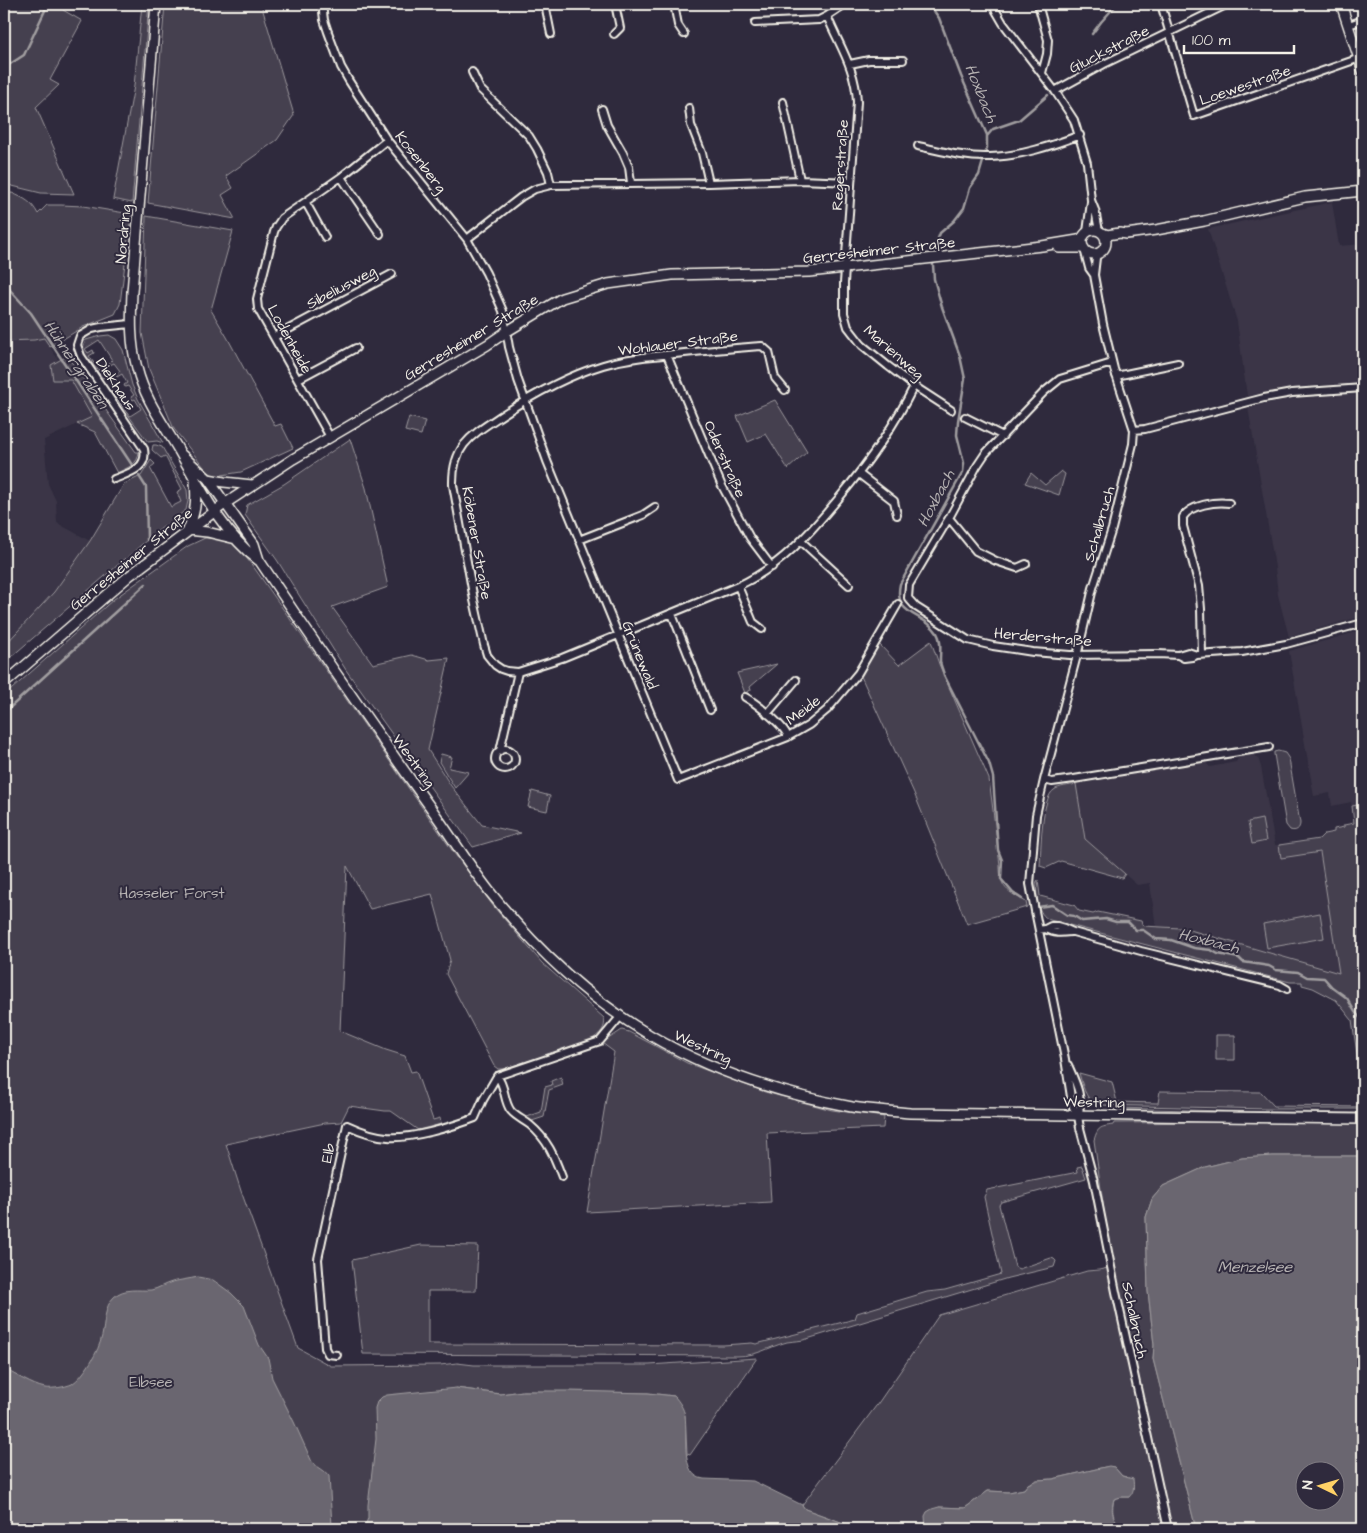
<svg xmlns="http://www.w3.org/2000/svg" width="1367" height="1533" viewBox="0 0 1367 1533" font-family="'Architects Daughter',sans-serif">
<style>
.built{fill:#3b3647}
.green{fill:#454050;stroke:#9c989c}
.water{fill:#6a6670;stroke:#a19ea0;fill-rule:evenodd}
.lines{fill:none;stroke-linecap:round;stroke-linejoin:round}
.stream{stroke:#a19ea0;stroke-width:2.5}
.street-casing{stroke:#f4f1e8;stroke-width:10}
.secondary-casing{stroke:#f4f1e8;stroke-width:12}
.street{stroke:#2f2a3d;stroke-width:6}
.secondary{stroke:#2f2a3d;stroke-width:9}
.labels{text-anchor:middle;stroke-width:4;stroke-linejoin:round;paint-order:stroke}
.street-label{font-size:15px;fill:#f4f1e8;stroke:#2f2a3d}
.park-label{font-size:15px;fill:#b7b3b3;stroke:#2f2a3d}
.water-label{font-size:16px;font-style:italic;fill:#b6b2b2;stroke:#2f2a3d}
</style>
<rect width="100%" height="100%" fill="#2f2a3d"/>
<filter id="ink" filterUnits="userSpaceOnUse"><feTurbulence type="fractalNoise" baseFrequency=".02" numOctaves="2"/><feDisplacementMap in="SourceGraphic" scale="10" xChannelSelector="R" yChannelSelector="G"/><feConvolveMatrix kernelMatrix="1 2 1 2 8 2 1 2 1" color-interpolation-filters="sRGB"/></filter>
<g filter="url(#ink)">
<path class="built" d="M1332 202 1339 246 1363 244V383L1318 385 1286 389 1247 396 1237 321 1208 229Z
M44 338 59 361 51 365 71 380 92 417 44 440 48 484 56 501 57 523 90 541 54 592 4 646V341L34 340Z
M1351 394 1363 395V616L1289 637 1278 595 1275 567 1248 407 1284 400Z
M1363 630V804L1352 806 1351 802 1332 806 1330 793 1314 796 1289 651Z
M1252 754 1258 758 1261 767 1275 845H1279L1281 858 1320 852 1339 973 1190 930 1180 928 1156 927 1150 883 1137 885 1085 839 1076 784 1205 762 1210 767 1236 762 1239 757Z"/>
<path class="green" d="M4 4H65L63 10 82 21 50 80 59 85 36 107 74 194 41 193 4 184Z
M142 4H149L132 203 113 199 134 86Z
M165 4H261L294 115 277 140 226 176 233 188 222 195 235 219 148 203Z
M12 193C25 199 31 201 38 214L47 205H61L83 206 131 214 120 304 115 314 83 327 50 347 44 338 34 340 4 341V194Z
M146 216 233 231 211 310 227 337 275 426 281 424 293 448 241 472 222 475 221 480 207 471 174 429 149 369 142 333Z
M109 335 116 339 123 350 132 385 138 399 163 443 157 441 148 442 110 390 115 394 119 391 121 394 117 397 122 406 127 403 128 405 124 408 130 416 141 409 135 399 133 400 131 397 134 395 128 386 125 387 124 385 127 383 122 374 117 377 116 374 120 371 114 363 110 365 109 363 112 360 99 340 85 349 88 353 93 350 94 353 89 356 103 376 108 373 107 376 102 378 90 360 88 361 83 350V347L86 340 100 336Z
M67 356 136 452H139C138 465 128 467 117 473L95 432 77 424 92 417 71 380H53L51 365Z
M775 400 807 452 788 469 766 434 748 442 737 416Z
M409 417 425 421 421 435 405 431Z
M350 439 366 488 388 587 332 607 373 664 412 655 429 660 449 658 428 750 451 786 482 825 521 833 473 847 346 670 277 560 245 515 247 505 284 484Z
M153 445H156L162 447 187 490 188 501 186 510 154 534 4 663V646L54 592 90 541 124 484 141 476 151 460 155 464 150 468 171 507 181 502 177 492 182 489 165 456 161 458 152 450Z
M1061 471 1065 474 1059 495 1025 483 1031 473 1045 485Z
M205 538C212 539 220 538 226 540 238 545 247 559 255 569L454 853 494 907 542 963 604 1018C607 1030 597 1036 588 1042L503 1069H498L494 1066 446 974 450 960 432 894 370 909 347 866 340 1031 386 1050 405 1056 411 1072 416 1071 433 1120 440 1118 441 1124 418 1130 391 1111H385L349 1106 341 1122 325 1123 226 1144 241 1191 298 1348 331 1366 440 1365 457 1363 474 1365H649L757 1358 690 1455 687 1454 685 1415 674 1396 648 1393 523 1391 500 1394 456 1388 434 1529H4V696L114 599 188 546Z
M931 641 939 664 989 779 1000 865C1000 890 1007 890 1026 902L1027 907 967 924 914 793 860 674 879 644 899 665Z
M777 664 750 687 751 690 745 693 737 673Z
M1278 751 1285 753 1289 759 1300 823C1300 829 1296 832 1290 830L1286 825 1274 754V752Z
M441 754 452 757 449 768 469 772 455 788 439 762Z
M1076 784 1085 839 1125 874 1122 878 1061 861 1046 868 1040 866C1041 850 1041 798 1054 790 1059 786 1069 786 1076 784Z
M532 791 550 796 547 811 528 807Z
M1363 804V1094L1352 1020 1336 1000 1313 988 1302 985V982H1290L1050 920C1036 914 1037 896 1036 883L1038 880 1040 896 1074 905 1079 911 1093 914 1098 912 1141 921 1143 926 1180 928 1190 930 1339 973 1320 852 1281 858 1279 845 1319 839 1324 834 1334 832V829L1344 827V825L1354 823 1352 806Z
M1262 819 1266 841 1252 844 1248 822Z
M1320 913 1324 938 1267 948 1263 924Z
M622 1030 629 1032 687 1063 765 1092 832 1110 884 1117 883 1128 767 1133 771 1202 587 1212 614 1052 602 1043Z
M1216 1035H1235V1060H1216Z
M1079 1073 1112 1082 1117 1102 1158 1103 1160 1091 1261 1092 1274 1106 1363 1107V1109H1269L1096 1105C1085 1099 1082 1083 1079 1073Z
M561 1077 563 1085 549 1090 544 1117 529 1122 524 1118 541 1112 545 1087 552 1085 551 1081Z
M1117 1108 1225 1111 1363 1113V1114L1115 1110Z
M1215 1122 1363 1123V1174L1360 1156H1273L1242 1158 1205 1167 1163 1186 1152 1199 1146 1217 1148 1291 1154 1345 1153 1359 1196 1529H1125C1113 1521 1111 1513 1114 1499L1121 1497H1129L1127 1477 1122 1476 1114 1467H1105L1053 1479 1037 1480 1028 1484 1024 1489 1009 1492 988 1491 965 1508 939 1507 927 1525 926 1529H858L849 1525 805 1509 802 1505 879 1402 939 1315 1087 1271 1099 1270 1112 1267 1094 1140C1098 1127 1100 1127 1113 1125L1114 1123Z
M1082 1166 1086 1178 1001 1202 999 1205 1015 1267 1019 1269 1051 1258 1054 1259 1056 1261 1054 1267 1008 1278 807 1339C801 1341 794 1341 787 1342 768 1347 758 1356 737 1356L363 1354 352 1260 421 1245 478 1246 476 1291H428V1344L723 1345 752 1343 756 1344 855 1319 857 1313 927 1292 945 1290 1001 1274 984 1197 987 1190 1078 1172 1077 1167Z"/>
<path class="water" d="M1273 1156H1360L1363 1174V1529H1196L1153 1359 1154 1345 1148 1291 1146 1217 1152 1199 1163 1186 1205 1167 1242 1158ZM1334 1470V1500H1304V1470Z
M198 1277 213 1280 231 1293 244 1306 259 1345 268 1358 272 1378 294 1422 312 1462C318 1468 325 1470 329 1476L332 1526 333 1529H4V1369C17 1375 31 1385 45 1388 53 1389 65 1387 72 1384 84 1376 99 1351 102 1336 105 1324 104 1306 114 1297 124 1287 139 1291 151 1290 158 1289 164 1284 172 1282 180 1280 189 1279 198 1277Z
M456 1388 500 1394 523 1391H570L648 1393 674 1396C679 1401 684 1409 685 1416 688 1434 679 1476 704 1479L753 1481 802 1505 805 1509 849 1525 858 1529H364L368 1518V1505L376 1439 375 1408 377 1402 382 1397 387 1395Z
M1109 1466 1114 1467 1122 1476 1133 1479C1134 1487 1134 1492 1129 1497H1121L1114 1499C1110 1513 1113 1521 1125 1529H926L925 1516 927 1512 932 1509 939 1507 965 1508 988 1491 1009 1492 1024 1489 1028 1484 1037 1480 1053 1479Z"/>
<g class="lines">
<path class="stream" d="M929 4 939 18 961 76 987 135V148L979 175 970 188 964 208 954 221 940 233 935 247 933 265 934 279 942 307 960 356 965 379 958 421 957 435 964 463 963 472 900 584C893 617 924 612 937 633 942 641 940 651 940 660 940 665 943 670 944 675L989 763 993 777 998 850 1002 860 1001 879 1013 893 1022 899
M1092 34 1101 22 1117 4
M4 68 24 55 48 4
M988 135 993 129 1019 120 1048 95
M4 276 10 290 31 313 132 465
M139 476 146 487 147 540
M4 713 146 584
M1038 907 1052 905 1067 915 1074 916 1082 921 1106 919 1116 922H1128L1136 930H1143L1156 939 1171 940 1194 948 1211 950 1218 954 1239 958 1243 962 1269 966 1276 970 1298 972 1307 977 1324 978 1332 987 1347 998 1355 1012 1363 1021"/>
<defs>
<path id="street" d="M322 4 324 20 328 32 341 67 349 81 387 140 467 239 486 273 503 311 509 347 518 380 547 461 678 780 788 737 809 725 827 710 858 673 898 604
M545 4 551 34
M674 4 678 25 684 34
M845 4 827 16C839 45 856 69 857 102L844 283V313L848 327 862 345 888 366 914 386 951 410
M992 4 1003 23 1055 91 1074 120 1087 163 1091 200 1095 210 1099 231
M1038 4 1048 40 1047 54 1042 73
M1161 4 1194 116 1360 58
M755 23 819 20 827 16
M1349 25 1363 20
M614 34 620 28 615 4
M850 64 869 60H903
M472 72 480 89 529 136 537 149 548 172 551 185
M1055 91 1104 64 1228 4
M783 102 800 180
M689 108 691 125 702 153 709 183
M602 109 607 125 623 153 629 167 631 183
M918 146C941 151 966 158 990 157 1021 156 1051 146 1080 135
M341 177 380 234
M306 203 325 237
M1087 232 1091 202
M467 239 521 197 535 189 551 185 709 183 800 180 851 182
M1084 249 1089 268 1094 275
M1098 254 1096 258 1094 275 1103 324 1114 369 1134 430 1133 444 1112 529 1093 588 1079 648 1044 780 1036 815 1030 884 1035 911 1065 1059 1071 1097 1073 1107 1078 1116 1080 1128 1094 1181 1116 1292 1168 1529
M274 337 392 274
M667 355 721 484 750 538 772 567
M1112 363 1060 379 1044 392 985 454 977 466 949 518 909 585 908 598 916 607 968 640 993 646 1033 652 1070 655 1158 654 1178 655 1184 658 1192 657 1197 655 1242 652 1286 644 1363 623
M1116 376 1178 363
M298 379 356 348
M785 390 775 378 769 352 762 346C733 348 704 351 675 354 651 356 626 358 603 365 567 376 534 394 502 415 472 435 452 445 453 485L474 600 484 645 487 655 495 665 501 669 507 671 518 672 562 658 738 586C780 567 810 533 839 498 868 463 894 427 914 386
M965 417 1003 436
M1134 430 1145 429 1264 398 1292 393 1363 388
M330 437 258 309 257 299 274 232 276 227 282 218 341 177 387 140
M859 474 894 501 897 515
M114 479C129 473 148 469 144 449L81 356 77 345 80 336 92 329 101 327 131 324
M949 518 976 551 996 561 1017 568 1026 564
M579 540 643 515 655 507
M801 541 849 585
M738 586 753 622 762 629
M672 614 710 710
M1202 654 1201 609 1199 586 1183 526V517C1190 505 1216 501 1229 503
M1178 655 1188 652 1197 655
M745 697C756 703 784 725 788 737
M767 714 796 680
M495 759a10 10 0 1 1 20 0a10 10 0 1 1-20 0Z
M500 751 518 672
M1044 780 1052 782 1074 779 1269 747
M1045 929C1054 934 1062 933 1071 932
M1039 930 1045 929 1051 926H1057L1064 928 1073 932 1141 951 1280 985 1287 989
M1068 1065C1075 1081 1084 1098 1078 1116
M497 1076C506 1086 503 1101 511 1111 516 1117 524 1120 530 1125 548 1140 554 1156 562 1177
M337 1355 328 1354 325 1348 318 1259 347 1125C379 1140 397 1140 430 1132 446 1128 460 1124 475 1118L483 1100 497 1076 600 1041 620 1017"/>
<path id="secondary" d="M156 4 132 292C131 318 130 343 137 368 145 401 166 427 182 456 203 493 224 534 258 560
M1341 4 1363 71
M1082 242a12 12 0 1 1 24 0a12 12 0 1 1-24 0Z
M1103 233 1107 235 1120 233 1126 234 1156 230 1204 221 1305 197 1363 191
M1059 248H1084
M182 455 208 479 254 544 259 560C314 642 370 723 428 804 449 833 468 864 490 892 588 1015 698 1079 852 1107 871 1110 891 1111 910 1113L1363 1119
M208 479 224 482 252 485
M188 530C195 513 197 502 195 483
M188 530 207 532 236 539
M4 684 129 576 226 503 293 459 487 345 506 332 562 298 608 284 672 275 809 272 1042 246 1078 240 1083 238"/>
</defs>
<use href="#street" class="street-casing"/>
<use href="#secondary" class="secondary-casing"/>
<use href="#street" class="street"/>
<use href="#secondary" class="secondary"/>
</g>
</g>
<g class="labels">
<g class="street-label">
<text transform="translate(1109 49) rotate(-27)" y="5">Gluckstraße</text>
<text transform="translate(1245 85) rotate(-19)" y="5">Loewestraße</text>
<text transform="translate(421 162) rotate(52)" y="5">Kosenberg</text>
<text transform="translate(840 165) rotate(-86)" y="5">Regerstraße</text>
<text transform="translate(123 234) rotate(-85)" y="5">Nordring</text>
<text transform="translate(879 250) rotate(-6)" y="5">Gerresheimer Straße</text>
<text transform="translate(341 287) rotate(-28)" y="5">Sibeliusweg</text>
<text transform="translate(471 337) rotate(-31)" y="5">Gerresheimer Straße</text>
<text transform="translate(290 339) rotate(61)" y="5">Lodenheide</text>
<text transform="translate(678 343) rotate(-7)" y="5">Wohlauer Straße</text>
<text transform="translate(894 352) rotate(41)" y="5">Marienweg</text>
<text transform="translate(116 384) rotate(56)" y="5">Diekhaus</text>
<text transform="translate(725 459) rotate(66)" y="5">Oderstraße</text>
<text transform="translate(1099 524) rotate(-74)" y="5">Schalbruch</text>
<text transform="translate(477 543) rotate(80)" y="5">Köbener Straße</text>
<text transform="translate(131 559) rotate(-39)" y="5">Gerresheimer Straße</text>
<text transform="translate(1043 637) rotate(5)" y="5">Herderstraße</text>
<text transform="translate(640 655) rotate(68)" y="5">Grünewald</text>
<text transform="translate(803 710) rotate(-37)" y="5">Meide</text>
<text transform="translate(414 761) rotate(54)" y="5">Westring</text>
<text transform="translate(703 1047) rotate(25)" y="5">Westring</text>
<text transform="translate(1094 1102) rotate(1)" y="5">Westring</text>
<text transform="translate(328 1153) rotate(-78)" y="5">Elb</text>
<text transform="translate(1135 1320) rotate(78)" y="5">Schalbruch</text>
</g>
<g class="park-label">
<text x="172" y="898">Hasseler Forst</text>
<text x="151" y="1387">Elbsee</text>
</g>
<g class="water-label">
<text transform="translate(982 93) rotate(68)" y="6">Hoxbach</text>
<text transform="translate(77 364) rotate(56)" y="6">Hühnergraben</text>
<text transform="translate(935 498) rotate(-62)" y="6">Hoxbach</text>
<text transform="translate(1209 940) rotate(14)" y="6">Hoxbach</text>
<text x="1255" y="1272">Menzelsee</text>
</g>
</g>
<rect width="1367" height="1533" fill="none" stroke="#2f2a3d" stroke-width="20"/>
<rect x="10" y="10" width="1347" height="1513" fill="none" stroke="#f4f1e8" stroke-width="2" filter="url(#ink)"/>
<g transform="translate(1320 1486) rotate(275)"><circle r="24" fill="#2f2a3d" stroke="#7e7a81"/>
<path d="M0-4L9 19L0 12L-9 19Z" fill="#ffd166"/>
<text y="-8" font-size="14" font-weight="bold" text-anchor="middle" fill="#f4f1e8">N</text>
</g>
<path d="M1184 45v8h110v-8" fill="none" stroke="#f4f1e8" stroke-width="2.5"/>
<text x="1192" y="45" font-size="15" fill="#f4f1e8" stroke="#2f2a3d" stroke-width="4" paint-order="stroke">100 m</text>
</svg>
